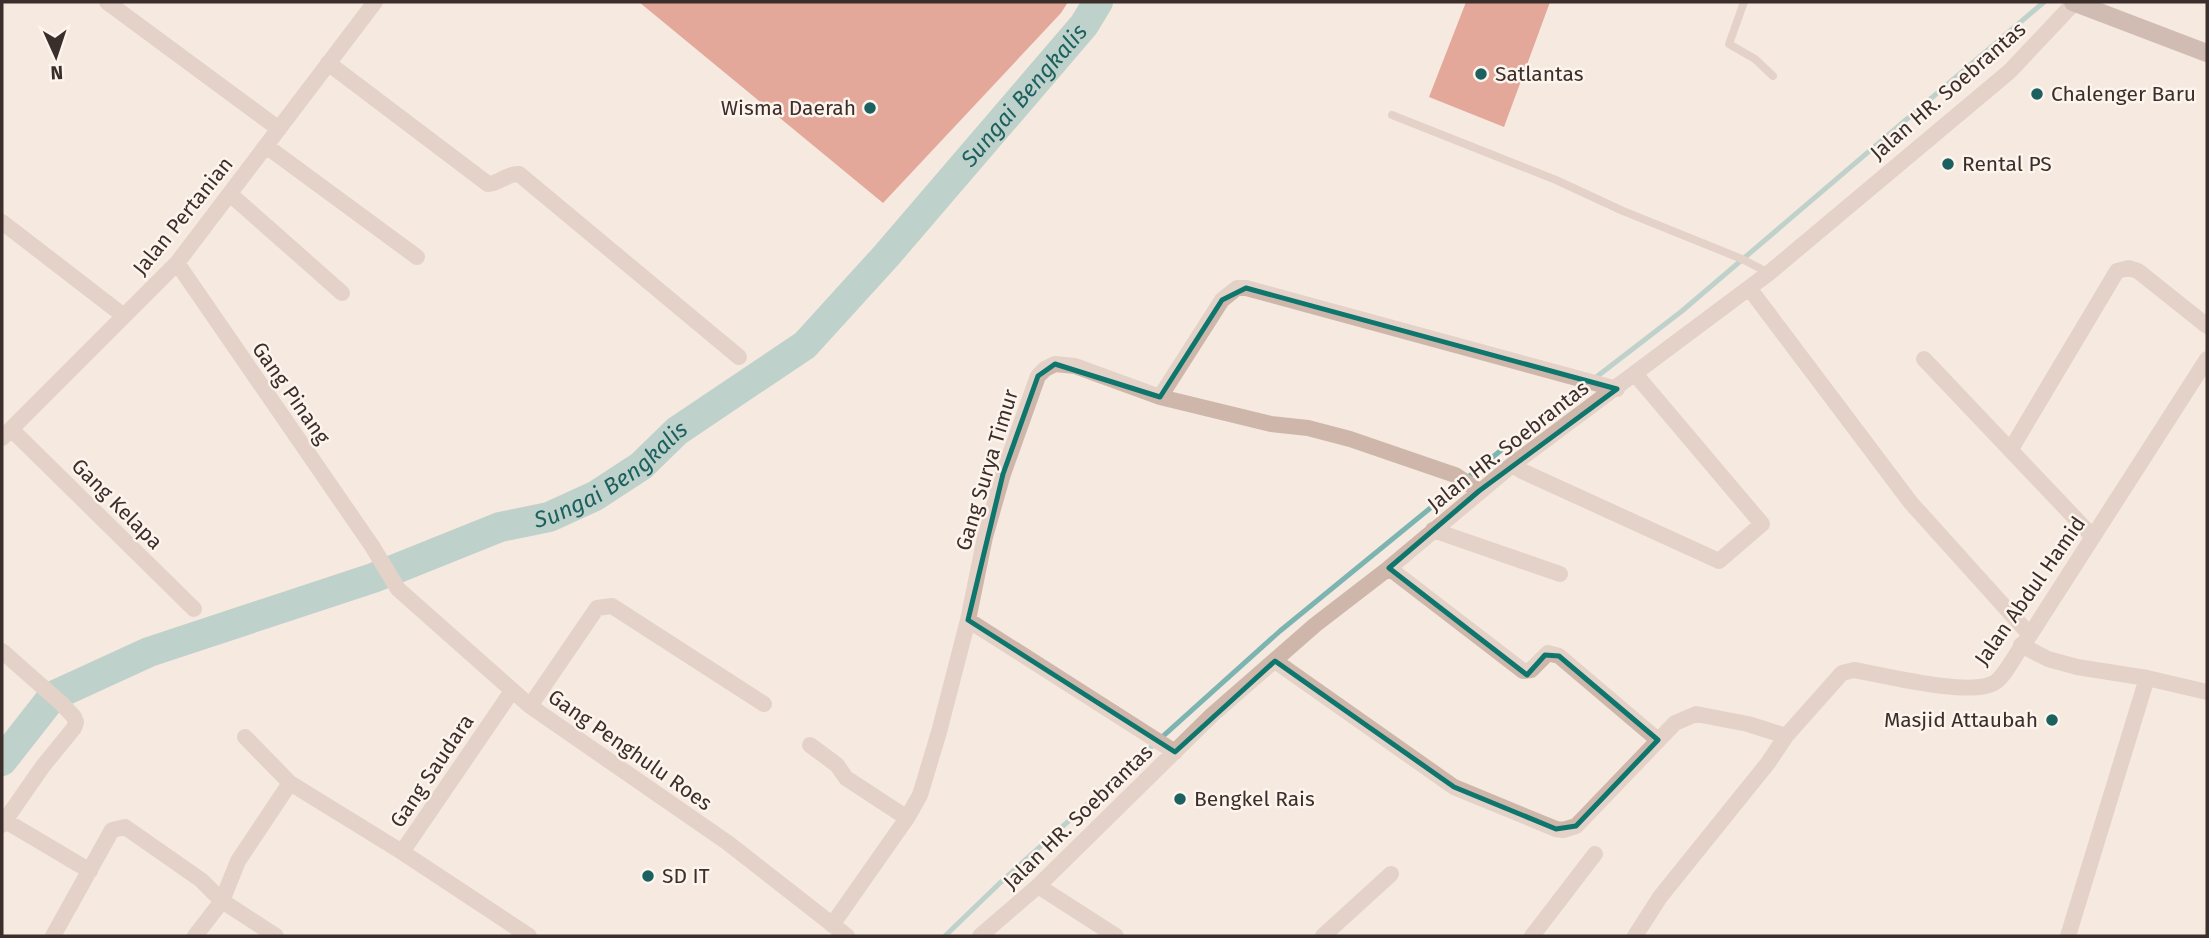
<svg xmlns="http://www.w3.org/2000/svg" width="2209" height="938" viewBox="0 0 2209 938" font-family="'Fira Sans',sans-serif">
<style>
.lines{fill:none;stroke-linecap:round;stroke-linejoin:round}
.stream{stroke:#7cb4b1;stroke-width:5}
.river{stroke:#7cb4b1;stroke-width:30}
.building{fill:#ce5945}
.lane{stroke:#ceb7aa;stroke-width:8}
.street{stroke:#ceb7aa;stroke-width:16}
.secondary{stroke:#a3867b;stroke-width:18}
.marked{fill:none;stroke:#0f766e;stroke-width:5;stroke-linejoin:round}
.poi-dot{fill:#1c615f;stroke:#fcf4ed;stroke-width:2.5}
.labels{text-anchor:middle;stroke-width:5;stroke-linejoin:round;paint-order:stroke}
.poi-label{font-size:21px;fill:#3c2e2a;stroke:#fcf4ed;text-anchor:start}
.street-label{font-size:21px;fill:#3c2e2a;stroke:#fcf4ed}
.water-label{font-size:23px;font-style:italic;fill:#1c615f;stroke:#fcf4ed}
</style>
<rect width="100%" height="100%" fill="#f5e9e0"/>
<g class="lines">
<path class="stream" d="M1595 378 1682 311 2044 2
M945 936 1003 880 1280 631 1505 447 1587 384"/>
<path class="river" id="s1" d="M2 761 53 696 149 652 373 578 500 527 549 517 595 496 641 466 677 431 805 345 886 256 1084 25 1098 2"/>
</g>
<path class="building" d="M639 2H1068L1061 13 883 203Z
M1466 2H1550L1504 127 1429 97Z"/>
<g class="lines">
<path class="lane" d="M1744 2 1729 44 1755 59 1773 76
M1392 115 1556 180 1623 211 1742 259 1769 273"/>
<path class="street" d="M107 2 279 129
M328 63 488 184C499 184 507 173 519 174L739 357
M266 146 417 257
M230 194 342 293
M2 222 124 316
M177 263 372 546 398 589 530 706 728 843 847 936
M1749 288 1911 503 2030 635
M1924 359 2093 537
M1160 397 1222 300 1237 288H1246L1617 389
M11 429 194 609
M2 438 177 263 375 2
M2011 449 2117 271 2129 268 2138 271 2207 326
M1512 465 1522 471 1719 561 1762 524 1636 375
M1433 530 1560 574
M1389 568 1523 671 1531 670 1548 653 1559 656 1658 740
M968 620 1175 752
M2021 645 2048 659 2077 667 2147 678 2207 692
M2 651 62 704 74 717 76 722 74 728 43 766 2 825
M1275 661 1454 787 1556 829 1563 830 1576 826 1675 723 1696 714 1748 724 1786 736
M530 706 597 608 612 606 764 704
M245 737 290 783 402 852 529 936
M810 745 837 765 846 778 907 818
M4 820 90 871
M402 852 512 691
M1038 886 1116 936
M832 925 907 818 920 795 939 732 968 620 985 537 1003 474 1038 376 1045 369 1055 364 1075 366 1160 397 1271 424 1308 428 1350 439 1455 475 1479 491
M53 936 112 830 125 827 201 880 222 901 276 936
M195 936 222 901 238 861 290 783
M980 936 1038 886 1212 715 1315 625 1389 568 1512 465 1769 273 2010 71 2075 2
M1323 936 1391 874
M1532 936 1595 854
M1635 936 1660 897 1768 763 1786 736 1842 673 1854 670C1883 675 1970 697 1994 683 2007 675 2018 648 2030 635L2207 359
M2068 936 2147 678"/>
<path class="secondary" d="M2073 2 2207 53"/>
</g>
<path d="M0 0H2209V938H0ZM1246 288 1617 389 1479 491 1389 568 1527 675 1545 655 1559 656 1658 740 1576 826 1556 829 1454 787 1275 661 1175 752 968 620 1003 474 1038 376 1055 364 1160 397 1222 300Z" fill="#f5e9e0" fill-opacity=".55" fill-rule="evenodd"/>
<path class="marked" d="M1246 288 1617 389 1479 491 1389 568 1527 675 1545 655 1559 656 1658 740 1576 826 1556 829 1454 787 1275 661 1175 752 968 620 1003 474 1038 376 1055 364 1160 397 1222 300Z"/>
<g class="poi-dot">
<circle cx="1481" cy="74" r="7"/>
<circle cx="2037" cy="94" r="7"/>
<circle cx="870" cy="108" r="7"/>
<circle cx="1948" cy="164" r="7"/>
<circle cx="2052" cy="720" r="7"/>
<circle cx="1180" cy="799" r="7"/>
<circle cx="648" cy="876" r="7"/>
</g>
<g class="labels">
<g class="poi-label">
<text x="1495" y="81">Satlantas</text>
<text x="2051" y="101">Chalenger Baru</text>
<text x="856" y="115" text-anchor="end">Wisma Daerah</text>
<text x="1962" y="171">Rental PS</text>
<text x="2038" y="727" text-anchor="end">Masjid Attaubah</text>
<text x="1194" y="806">Bengkel Rais</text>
<text x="662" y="883">SD IT</text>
</g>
<g class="street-label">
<text transform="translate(1948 91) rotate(-41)" y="7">Jalan HR. Soebrantas</text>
<text transform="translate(183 216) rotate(-51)" y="7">Jalan Pertanian</text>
<text transform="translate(291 393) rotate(55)" y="7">Gang Pinang</text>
<text transform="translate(1508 446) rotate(-38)" y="7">Jalan HR. Soebrantas</text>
<text transform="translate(987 470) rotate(-73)" y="7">Gang Surya Timur</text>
<text transform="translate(117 504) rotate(45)" y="7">Gang Kelapa</text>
<text transform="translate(2030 591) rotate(-55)" y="7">Jalan Abdul Hamid</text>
<text transform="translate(630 750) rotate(35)" y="7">Gang Penghulu Roes</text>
<text transform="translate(432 771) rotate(-56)" y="7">Gang Saudara</text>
<text transform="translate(1078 817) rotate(-44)" y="7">Jalan HR. Soebrantas</text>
</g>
<g class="water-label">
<text dy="8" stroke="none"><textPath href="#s1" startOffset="1253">Sungai Bengkalis</textPath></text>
<text dy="8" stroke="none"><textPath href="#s1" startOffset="686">Sungai Bengkalis</textPath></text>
</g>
</g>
<rect width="2209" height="938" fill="none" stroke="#3c2e2a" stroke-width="7"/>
<g transform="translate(56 56) rotate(177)" stroke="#fcf4ed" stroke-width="5" paint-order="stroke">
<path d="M0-5L12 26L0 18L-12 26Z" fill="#3c2e2a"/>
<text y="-10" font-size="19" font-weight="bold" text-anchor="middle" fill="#3c2e2a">N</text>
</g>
</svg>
